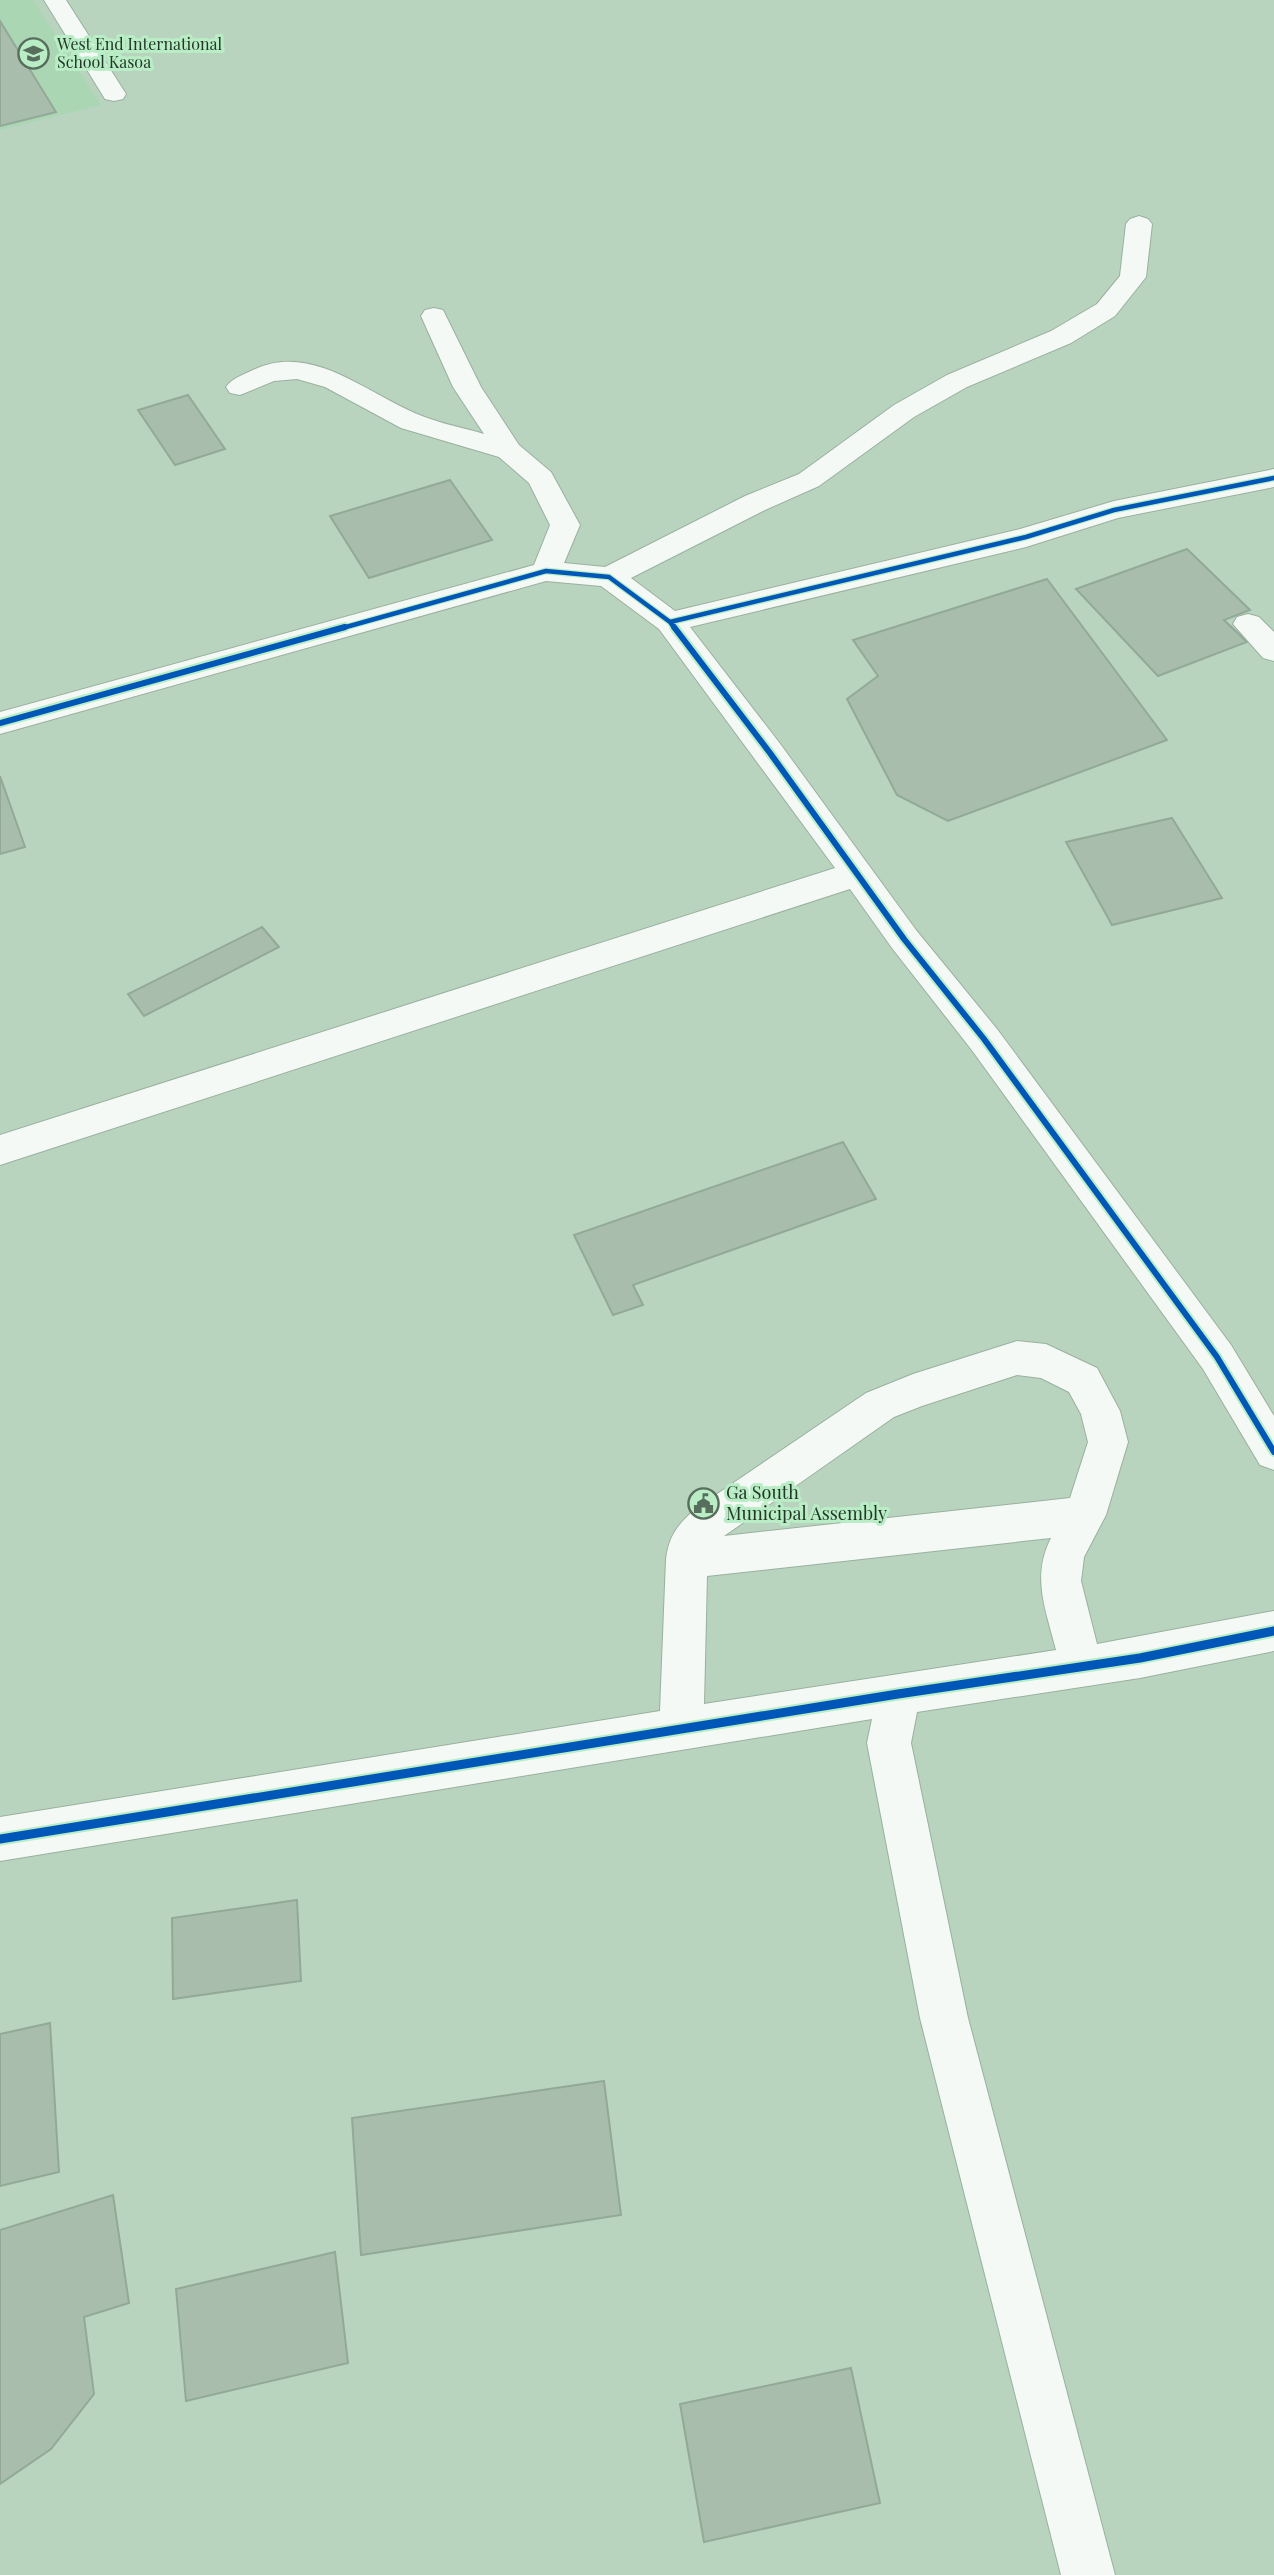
<svg xmlns="http://www.w3.org/2000/svg" width="1274" height="2575" viewBox="0 0 1274 2575" font-family="'Playfair Display',serif">
<style>
.built{fill:#aad6b4}
.building{fill:#a8bdac;stroke:#93a998;stroke-width:2}
.lines{fill:none;stroke-linecap:round;stroke-linejoin:round}
.minor-casing{stroke:#9ab09f;stroke-width:2}
.minor{fill:#f4f9f5;fill-rule:evenodd}
.cycleway-far2-casing{stroke:#b9edc5;stroke-width:7}
.cycleway-far1-casing{stroke:#b9edc5;stroke-width:10}
.cycleway-casing{stroke:#b9edc5;stroke-width:13}
.cycleway-far2{stroke:#0057b8;stroke-width:4.5}
.cycleway-far1{stroke:#0057b8;stroke-width:6}
.cycleway{stroke:#0057b8;stroke-width:9}
.labels{text-anchor:middle;stroke-width:6;stroke-linejoin:round;paint-order:stroke}
.far-poi-label{font-size:16px;fill:#233728;stroke:#b9edc5;text-anchor:start}
.poi-label{font-size:18px;fill:#233728;stroke:#b9edc5;text-anchor:start}
</style>
<rect width="100%" height="100%" fill="#b8d4be"/>
<path class="built" d="M0 0H33L101 105 0 130Z"/>
<path class="building" d="M0 21 56 112 0 126Z
M188 395 225 449 175 465 138 410Z
M450 480 492 540 369 578 330 516Z
M1187 549 1250 610 1224 620 1247 642 1158 676 1076 589Z
M1047 579 1167 740 948 821 897 795 847 699 878 676 853 640Z
M0 776 25 847 0 854Z
M1172 818 1222 898 1112 925 1066 842Z
M262 927 279 947 144 1016 128 994Z
M843 1142 876 1199 633 1285 643 1305 613 1315 574 1235Z
M297 1900 301 1981 173 1999 172 1918Z
M50 2023 59 2172 0 2186V2034Z
M604 2081 621 2215 361 2255 352 2118Z
M113 2195 129 2303 84 2317 94 2394 51 2449 0 2484V2230Z
M335 2252 348 2363 186 2401 176 2289Z
M851 2368 880 2503 704 2542 680 2404Z"/>
<g class="lines">
<defs>
<path id="minor" d="M44 0H66L126 94 123 99 114 101 105 99Z
M1139 216 1148 219 1152 224 1146 277 1115 316 1071 343 967 387 914 417 819 486 765 510 631 578 675 611 1020 529 1114 501 1274 469V487L1118 518 1026 547 690 627 781 745 916 930 997 1029 1231 1345 1274 1416V1470L1260 1465 1203 1369 971 1049 892 948 850 889 0 1165V1135L835 868 659 629 601 586 546 581 0 734V712L534 565 550 525 529 483 499 457 401 428 325 387 297 379 274 381 240 395 230 393 226 387C232 378 243 375 253 370 313 341 369 396 422 416 442 424 464 428 484 434L453 387 421 316 425 310 434 308 443 310 481 387 519 445 551 472 580 525 564 563 605 567 745 496 799 474 894 405 947 375 1051 331 1097 304 1120 276 1126 224 1130 219Z
M1248 614 1259 617 1274 632V661L1263 658 1233 624 1237 617Z
M1017 1341 1046 1344 1097 1368 1120 1411 1128 1442 1106 1515 1084 1557 1081 1581 1097 1644 1274 1611V1651L1140 1678 917 1712 911 1743 968 2018 1115 2575H1061L920 2018 867 1743 872 1719 0 1861V1817L660 1711 666 1559C669 1535 678 1525 695 1509L866 1393 913 1374ZM1017 1375 1041 1378 1069 1392 1081 1414 1088 1442 1070 1498 724 1536 894 1417 922 1406ZM1051 1538C1031 1577 1046 1610 1056 1650L704 1704 707 1576Z"/>
</defs>
<use href="#minor" class="minor-casing"/>
<use href="#minor" class="minor"/>
<defs>
<path id="cycleway-far2" d="M670 622 675 629
M339 629 546 571 609 577 670 622 1026 537 1114 510 1274 478"/>
<path id="cycleway-far1" d="M674 627 770 753 904 939 984 1039 1217 1357 1274 1452
M0 723 345 627"/>
<path id="cycleway" d="M0 1839 898 1694 1140 1658 1274 1631"/>
</defs>
<use href="#cycleway-far2" class="cycleway-far2-casing"/>
<use href="#cycleway-far1" class="cycleway-far1-casing"/>
<use href="#cycleway" class="cycleway-casing"/>
<use href="#cycleway-far2" class="cycleway-far2"/>
<use href="#cycleway-far1" class="cycleway-far1"/>
<use href="#cycleway" class="cycleway"/>
</g>
<defs>
<symbol id="school-ring" viewBox="-11 -11 22 22"><circle r="9.5" fill="#b9edc5" stroke="#576e5c" stroke-width="1.5"/><path d="M0-5L7-2L0 1L-7-2ZM-4 1L0 2.5L4 1V4Q0 6-4 4Z" fill="#576e5c"/></symbol>
<symbol id="civic-ring" viewBox="-11 -11 22 22"><circle r="9.5" fill="#b9edc5" stroke="#576e5c" stroke-width="1.5"/><path d="M-.6-6.5H3V-4.5H.6V-3L4-1V1h2V6H-6V1h2V-1L-.6-3ZM-1.2 2.5V6h2.4V2.5Z" fill="#576e5c"/></symbol>
</defs>
<g fill-rule="evenodd">
<use href="#school-ring" x="16" y="36" width="35" height="35"/>
<use href="#civic-ring" x="686" y="1486" width="35" height="35"/>
</g>
<g class="labels">
<g class="far-poi-label">
<text x="57" y="50">West End International<tspan x="57" dy="18">School Kasoa</tspan></text>
</g>
<g class="poi-label">
<text x="726" y="1499">Ga South<tspan x="726" dy="21">Municipal Assembly</tspan></text>
</g>
</g>
</svg>
